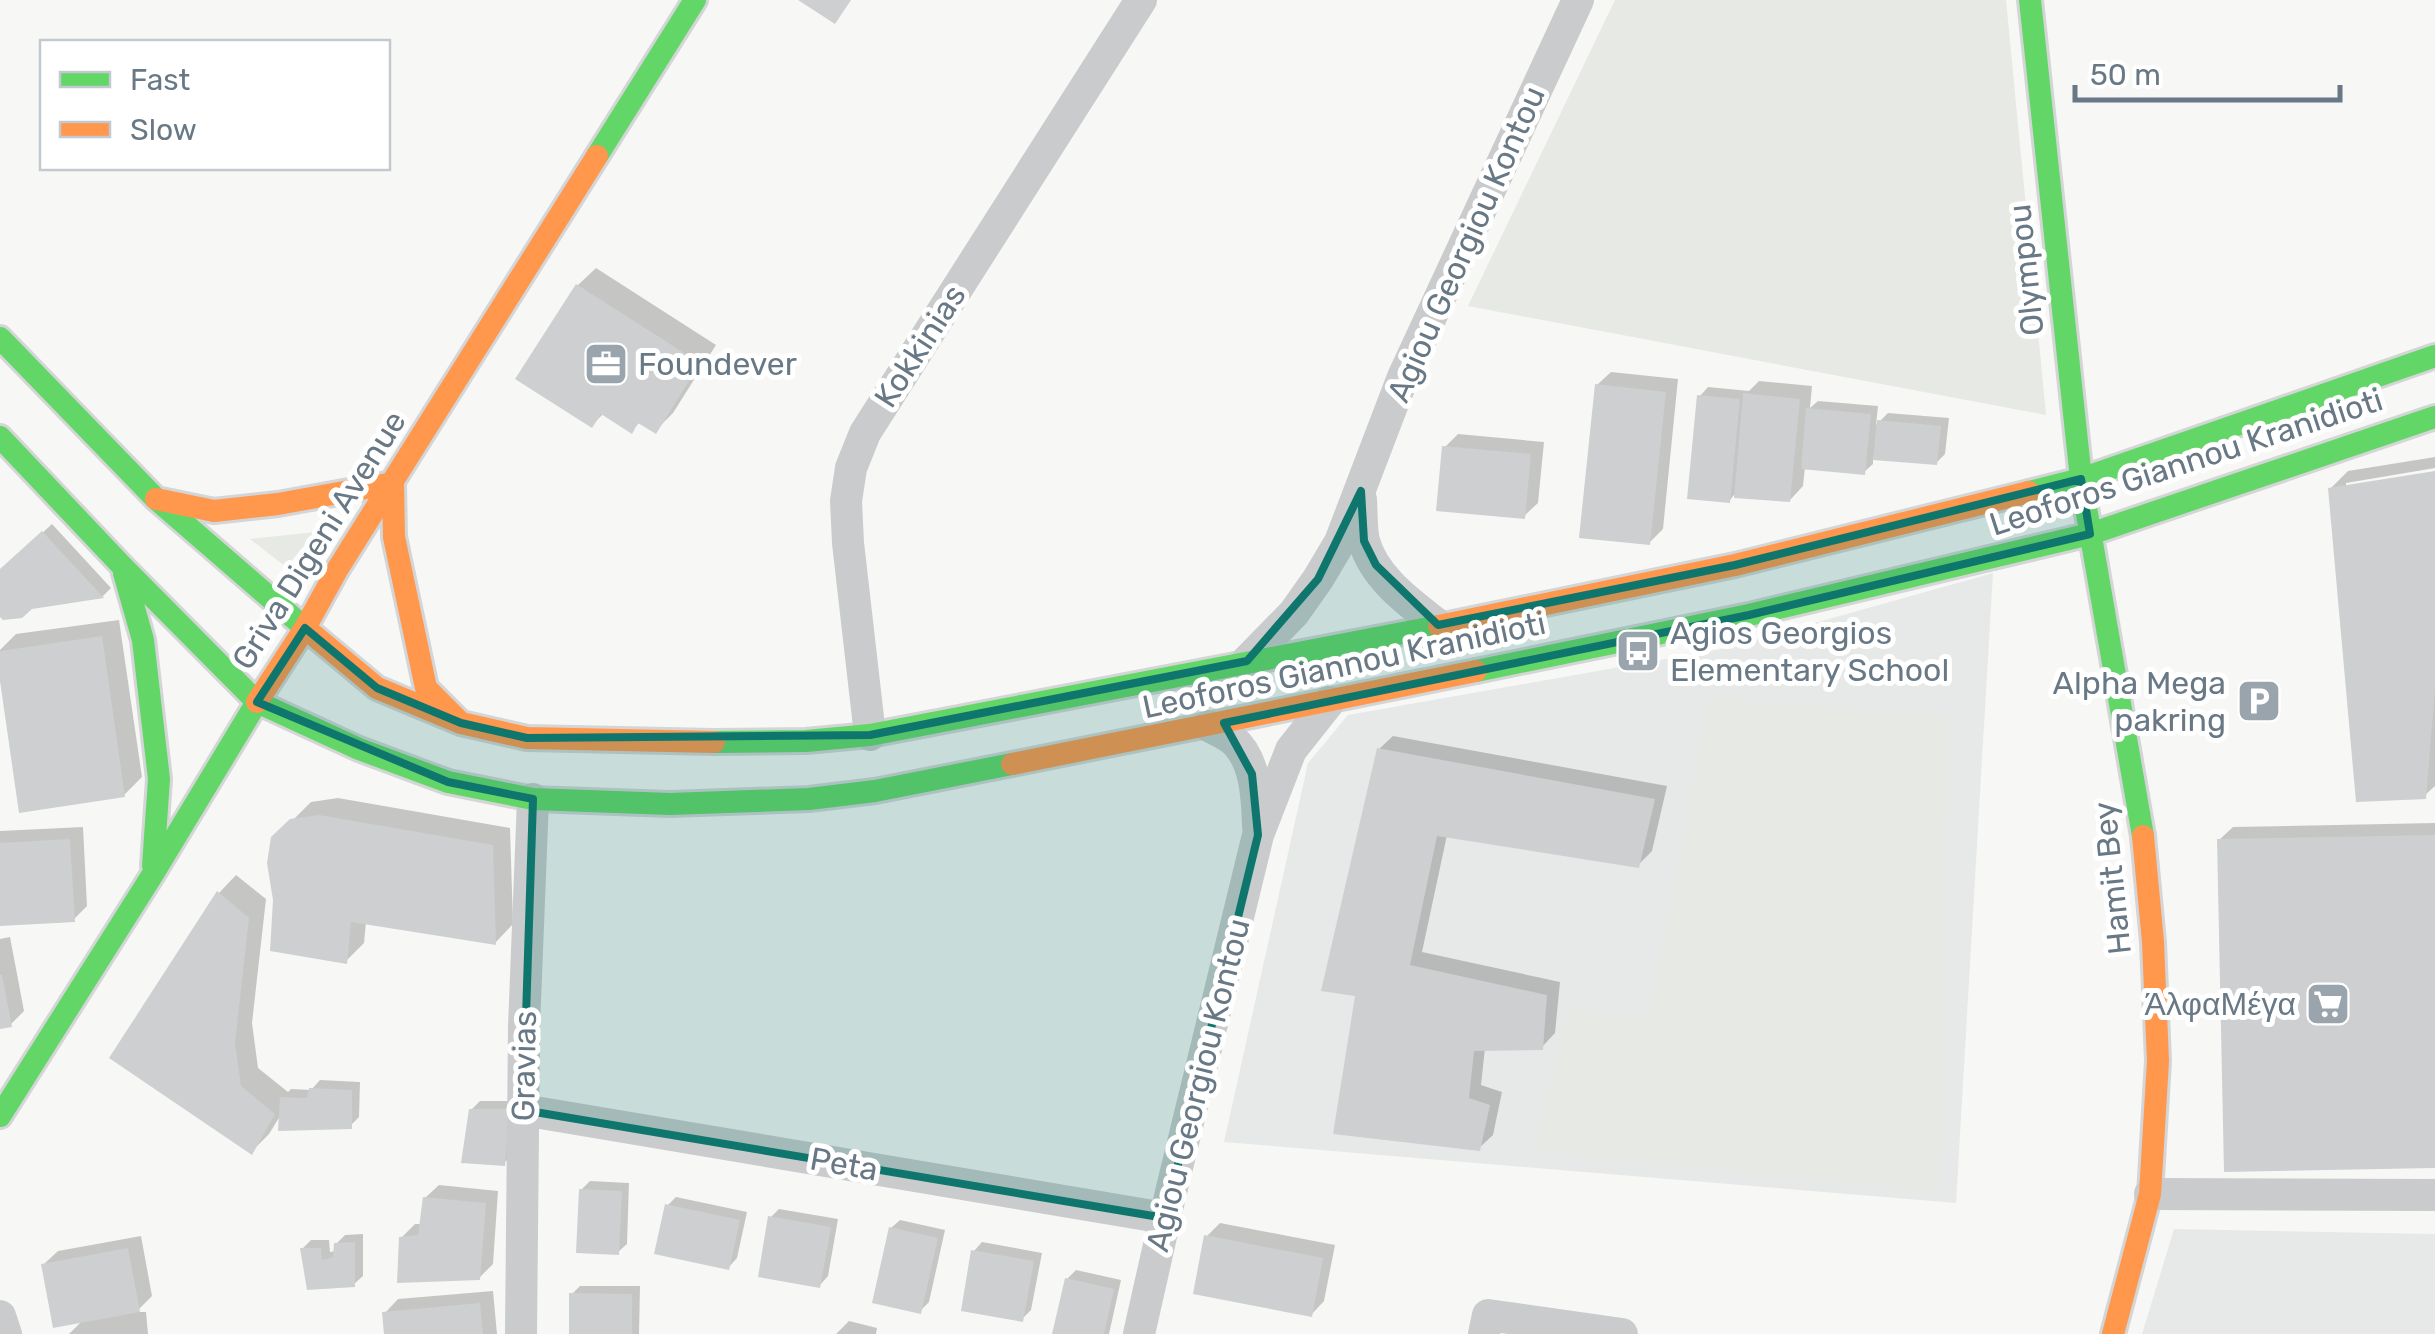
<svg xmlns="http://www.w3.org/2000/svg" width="2435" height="1334" viewBox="0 0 2435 1334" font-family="Rubik,sans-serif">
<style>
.built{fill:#e7e9e9}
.green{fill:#e6e9e4}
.shadow{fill:#0003}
.building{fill:#cdcfd0}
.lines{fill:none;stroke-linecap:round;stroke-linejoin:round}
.fast-casing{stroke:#d4d5d6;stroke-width:28}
.slow-casing{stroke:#d4d5d6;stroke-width:28}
.street{stroke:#cacbcc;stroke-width:32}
.fast{stroke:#63d668;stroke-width:22}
.slow{stroke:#ff974d;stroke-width:22}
.marked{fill:#0f766e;fill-opacity:0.2;stroke:#0f766e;stroke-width:8;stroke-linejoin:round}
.labels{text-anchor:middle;stroke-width:10;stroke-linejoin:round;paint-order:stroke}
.street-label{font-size:32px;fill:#687885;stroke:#fff}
.poi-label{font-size:32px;fill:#687885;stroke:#fff;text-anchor:start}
</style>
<rect width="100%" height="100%" fill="#f7f7f6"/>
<path class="built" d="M1993 573 1956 1203 1224 1142 1308 763 1348 715 1722 649Z
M2174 1229 2435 1234V1334H2142Z"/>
<path class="green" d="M1615 0H2006L2046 415 1468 306Z
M316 532 286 567 250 539Z
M1710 698 1949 717 1939 1192 1535 1151 1567 1009 1648 1020Z"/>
<path class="shadow" d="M596 268 716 345 673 413 655 431 640 422 632 430 604 413 592 425 578 285Z
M1611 372 1678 379 1663 529 1649 543 1597 385Z
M1759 381 1812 386 1810 408 1818 401 1878 406 1876 425 1888 413 1949 418 1945 454 1936 463 1873 457V464L1864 472 1805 467 1803 486 1790 500 1734 495 1729 501 1700 396 1708 387 1749 391Z
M1458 434 1544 442 1538 503 1524 516 1445 447Z
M2435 457V468L2346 483V488L2435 473V786L2424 796 2330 489 2348 471Z
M52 524 111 588 103 596 0 613V572Z
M119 620 142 777 124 795 0 664V650L16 634Z
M1393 736 1667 786 1652 851 1638 865 1447 835 1422 952 1560 982 1555 1033 1542 1047 1485 1048 1481 1085 1502 1092 1493 1135 1479 1148 1358 993 1379 749Z
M338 798 510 828 513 924 496 942 366 922 364 943 346 961 274 839 311 802Z
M2435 823V1166L2219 840 2233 827Z
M83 827 87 906 74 919 0 923V831Z
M236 875 266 899 252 1023 258 1068 288 1092 291 1089 311 1090 320 1080 360 1082 359 1117 350 1126 282 1113 269 1134 251 1152 112 1058 219 893Z
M10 937 24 1011 11 1024 0 1027V939Z
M480 1101H521L513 1154 504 1163 471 1110Z
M590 1181 629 1183 627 1244 618 1252 581 1190Z
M439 1185 498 1191 493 1264 479 1278 401 1238 415 1224H422L425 1198Z
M676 1197 747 1212 737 1258 729 1267 667 1206Z
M779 1209 838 1219 828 1276 820 1285 771 1217Z
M900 1220 945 1230 929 1302 920 1311 891 1228Z
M1220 1223 1335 1245 1324 1301 1311 1315 1207 1236Z
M363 1234V1276L354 1284 302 1249 311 1240H329L330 1252 336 1251V1244L345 1235Z
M141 1236 152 1296 136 1312H146L148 1334H69L84 1319 44 1264 58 1251Z
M982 1242 1042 1253 1031 1310 1022 1319 974 1251Z
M1076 1270 1121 1280 1109 1334H1055L1067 1279Z
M580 1286H640L639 1334H571L572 1294Z
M493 1291 497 1334H387L385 1313 398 1299Z
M849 1321 877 1328 876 1334H836Z"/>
<path class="building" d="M798 0H851L835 24Z
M576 284 700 363 656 434 638 423 632 434 601 414 592 428 515 379Z
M1595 384 1666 392 1650 545 1579 538Z
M1743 393 1800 399 1790 502 1734 498Z
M1697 395 1740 399 1730 503 1687 499Z
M1806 408 1871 414 1865 475 1801 469Z
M1877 420 1941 426 1937 465 1873 460Z
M1442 446 1531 454 1525 519 1436 511Z
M2435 471V689L2426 799 2356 802 2328 488Z
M42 531 104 598 32 609 22 618 3 620 0 617V569Z
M102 636 125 797 19 813 0 681V651Z
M1377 748 1655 799 1639 868 1437 836 1410 965 1547 995 1543 1050 1474 1051 1469 1098 1490 1105 1480 1151 1333 1134 1355 996 1321 991Z
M319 815 493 845 496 945 351 922 347 964 270 951 273 900 267 863 271 837 290 819Z
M2435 835V1168L2224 1172 2217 839Z
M70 839 75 922 0 926V843Z
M217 891 249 918 235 1043 241 1086 275 1114 252 1155 109 1058Z
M0 975H2L12 1027 0 1029Z
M309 1088 352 1090V1129L278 1131 280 1097 307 1098Z
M469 1109H513L508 1131 505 1166 461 1163Z
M579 1189 622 1191 619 1255 576 1253Z
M423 1197 486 1203 480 1280 397 1283 399 1237 418 1235Z
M665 1204 740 1220 729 1270 654 1254Z
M768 1216 831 1227 820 1288 758 1277Z
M889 1227 938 1238 921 1314 872 1303Z
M1204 1235 1323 1258 1312 1317 1193 1294Z
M355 1242V1287L307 1290 300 1248H321L322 1260 333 1257 334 1243Z
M128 1248 140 1312 53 1328 41 1264Z
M971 1250 1034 1261 1023 1322 961 1311Z
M1065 1278 1114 1289 1104 1334H1052Z
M569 1293 632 1294V1334H569Z
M480 1303 483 1334H384L382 1312Z"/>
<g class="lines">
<defs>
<path id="fast" d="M2030 0 2081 479 2143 836
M597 156 695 0
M0 338 156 499 305 628
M0 437 123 567 257 702 153 874 0 1116
M2029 492 2081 479 2435 356
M124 573 143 640 159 779 153 866
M1476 671 1749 615 2090 534 2435 417
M257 702 359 749 448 782 533 799 670 804 809 799 875 791 1012 764
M714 742 806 741 870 735 1439 626"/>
<path id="slow" d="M393 483 394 537 426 688 461 723
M156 499 214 511 278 504 393 483
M1439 626 1735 565 2029 492
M305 628 377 688 461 723 527 738 714 742
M257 702 305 628 337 570 597 156
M1012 764 1476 671
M2113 1334 2150 1194 2158 1061 2153 942 2143 836"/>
</defs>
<use href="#fast" class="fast-casing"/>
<use href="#slow" class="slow-casing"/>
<path class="street" d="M1361 500C1362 513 1361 528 1364 541 1374 578 1410 603 1438 625
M1247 661 1294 613 1318 579 1340 542 1403 377 1578 0
M1209 726C1216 730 1225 734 1232 739 1256 759 1257 797 1258 826
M870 735 848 543 846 501 851 468 865 433 1141 0
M523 1110 1165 1218
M2150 1194 2435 1195
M0 1316 6 1334
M521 1334 524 1027 533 799
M1139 1334 1171 1192 1258 835 1291 750 1329 702
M1484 1334 1488 1315 1622 1334"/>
<use href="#fast" class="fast"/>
<use href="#slow" class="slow"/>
</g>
<path class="marked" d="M2081 479 2090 534 1749 615 1224 723 1252 774 1258 835 1165 1218 523 1110 533 799 448 782 257 702 305 628 377 688 461 723 527 738 870 735 1247 661 1318 579 1361 491 1364 541 1376 565 1438 625 1735 565Z"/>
<defs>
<symbol id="office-square" viewBox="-11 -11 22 22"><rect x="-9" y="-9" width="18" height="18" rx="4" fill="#9aa4ad" stroke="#fff"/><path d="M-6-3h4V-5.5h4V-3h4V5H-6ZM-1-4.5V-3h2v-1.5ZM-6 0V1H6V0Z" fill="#fff"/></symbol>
<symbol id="bus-square" viewBox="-11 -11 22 22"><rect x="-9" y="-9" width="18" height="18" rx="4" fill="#9aa4ad" stroke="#fff"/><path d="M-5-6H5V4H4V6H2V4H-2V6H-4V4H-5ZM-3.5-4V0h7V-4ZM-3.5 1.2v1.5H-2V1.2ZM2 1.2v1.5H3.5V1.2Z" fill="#fff"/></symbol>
<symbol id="parking-square" viewBox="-11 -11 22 22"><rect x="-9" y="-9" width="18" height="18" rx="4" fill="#9aa4ad" stroke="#fff"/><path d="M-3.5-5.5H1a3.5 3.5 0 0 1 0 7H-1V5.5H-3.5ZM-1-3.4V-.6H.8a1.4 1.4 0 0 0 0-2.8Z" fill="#fff"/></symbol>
<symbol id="supermarket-square" viewBox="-11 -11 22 22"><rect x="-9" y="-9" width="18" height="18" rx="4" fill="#9aa4ad" stroke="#fff"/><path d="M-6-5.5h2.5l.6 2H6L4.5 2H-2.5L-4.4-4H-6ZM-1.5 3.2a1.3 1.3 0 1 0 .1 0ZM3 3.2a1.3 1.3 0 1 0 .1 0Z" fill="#fff"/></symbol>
</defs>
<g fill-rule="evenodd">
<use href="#office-square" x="581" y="339" width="50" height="50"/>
<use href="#bus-square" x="1613" y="626" width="50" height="50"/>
<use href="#parking-square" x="2234" y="676" width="50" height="50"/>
<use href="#supermarket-square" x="2303" y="979" width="50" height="50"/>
</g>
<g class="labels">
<g class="street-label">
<text transform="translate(1466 244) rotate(-66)" y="11">Agiou Georgiou Kontou</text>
<text transform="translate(2026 270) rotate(-96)" y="11">Olympou</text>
<text transform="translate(920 346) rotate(-57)" y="11">Kokkinias</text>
<text transform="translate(2186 462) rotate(-18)" y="11">Leoforos Giannou Kranidioti</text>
<text transform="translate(319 540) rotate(-58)" y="11">Griva Digeni Avenue</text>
<text transform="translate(1344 665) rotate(-12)" y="11">Leoforos Giannou Kranidioti</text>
<text transform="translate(2112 878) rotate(-96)" y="11">Hamit Bey</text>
<text transform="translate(524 1066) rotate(-89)" y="11">Gravias</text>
<text transform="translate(1198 1085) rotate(-76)" y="11">Agiou Georgiou Kontou</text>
<text transform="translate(844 1164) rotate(10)" y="11">Peta</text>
</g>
<g class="poi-label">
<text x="638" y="375">Foundever</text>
<text x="1670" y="644">Agios Georgios<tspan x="1670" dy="37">Elementary School</tspan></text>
<text x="2226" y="694" text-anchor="end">Alpha Mega<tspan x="2226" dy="37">pakring</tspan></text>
<text x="2296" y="1015" text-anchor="end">ΆλφαΜέγα</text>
</g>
</g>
<rect x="40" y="40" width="350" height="130" fill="#ffffff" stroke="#c3c9ce" stroke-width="2.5"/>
<rect x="60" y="72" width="50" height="15" fill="#63d668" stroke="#c3c9ce" stroke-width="2.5"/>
<text x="130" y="90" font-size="30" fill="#687885">Fast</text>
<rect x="60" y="122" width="50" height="15" fill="#ff974d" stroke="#c3c9ce" stroke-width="2.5"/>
<text x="130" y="140" font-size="30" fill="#687885">Slow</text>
<path d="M2075 85v15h265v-15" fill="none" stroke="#687885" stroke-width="5"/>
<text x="2090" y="85" font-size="30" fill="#687885" stroke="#ffffff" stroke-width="8" paint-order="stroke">50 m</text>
</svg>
